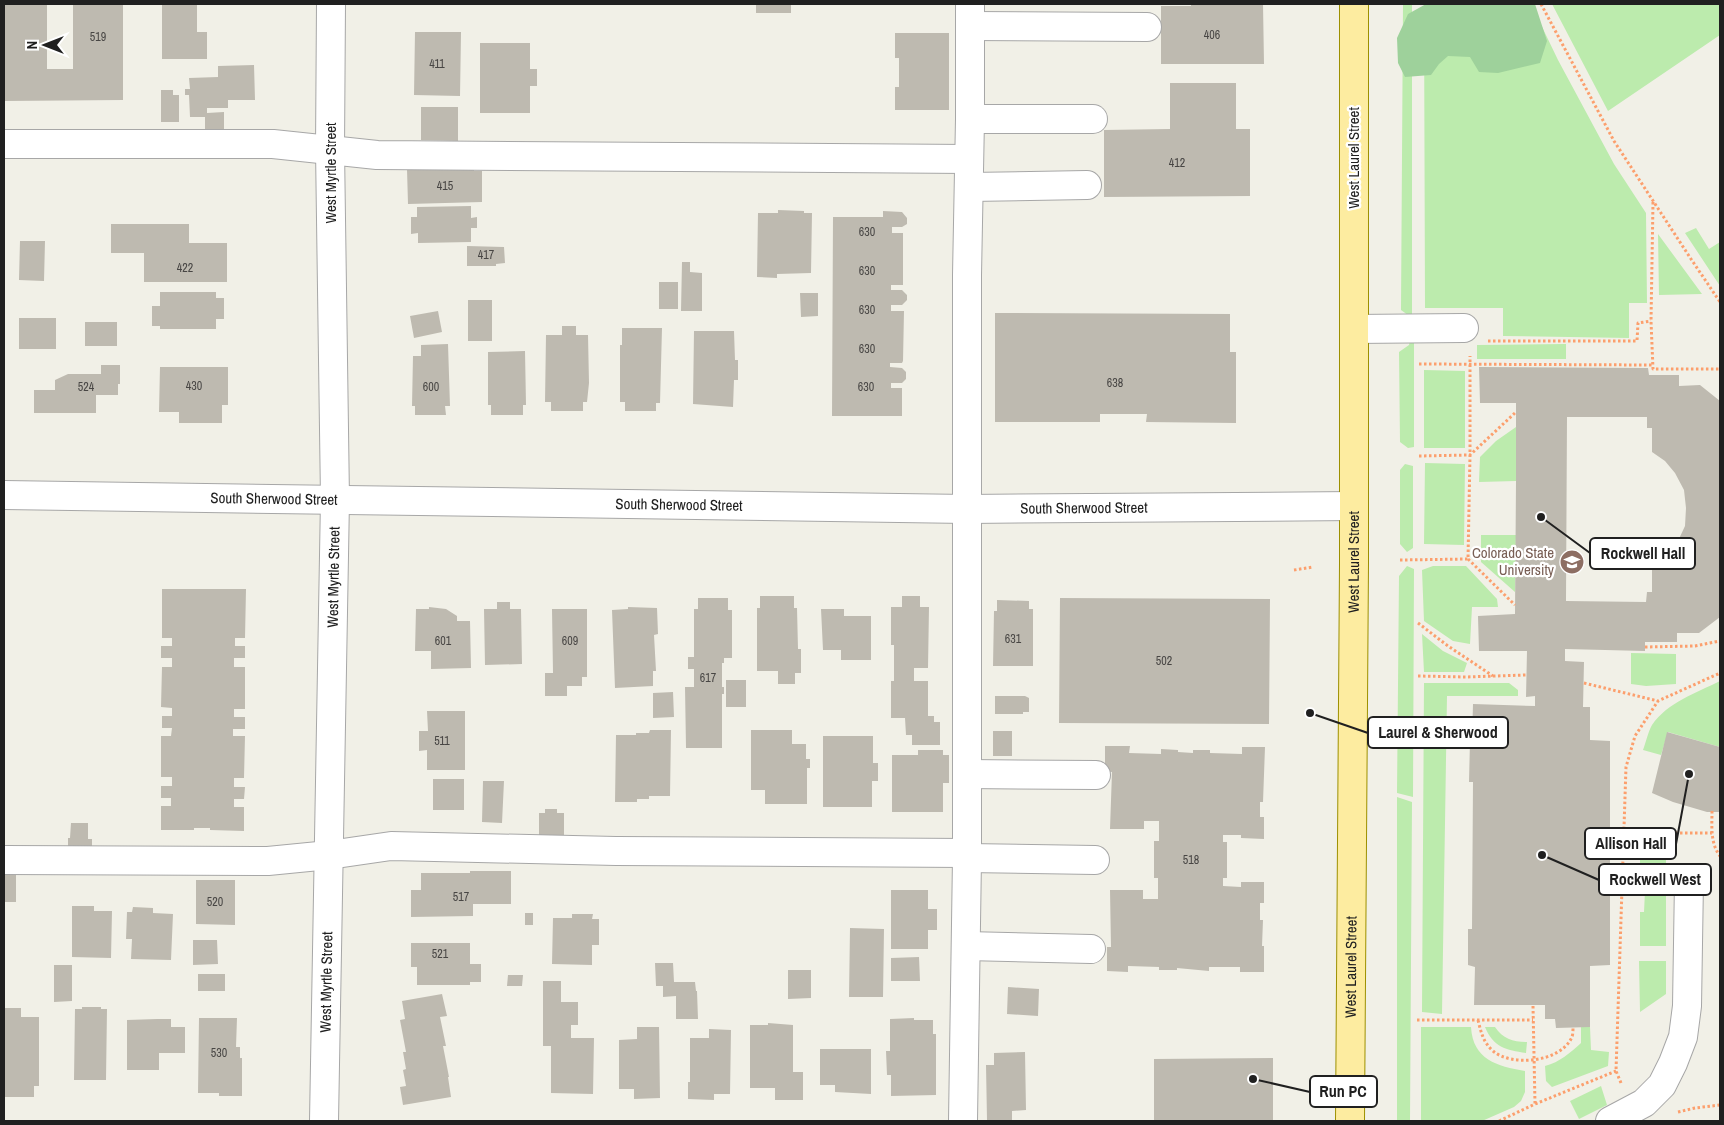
<svg xmlns="http://www.w3.org/2000/svg" width="1724" height="1125" viewBox="0 0 1724 1125" font-family="'Archivo Narrow',sans-serif">
<style>
.grass{fill:#bcebad}
.forest{fill:#9ed19b}
.building{fill:#bebab0;fill-rule:evenodd}
.lines{fill:none;stroke-linecap:round;stroke-linejoin:round}
.minor-casing{stroke:#a7a7a7;stroke-width:30}
.major-casing{stroke:#9d9000;stroke-width:30}
.path{stroke:#fc9f6d;stroke-width:3;stroke-dasharray:2.5 2.5;stroke-linecap:butt}
.minor{stroke:#fff;stroke-width:28}
.major{stroke:#fdeca0;stroke-width:28}
.labels{text-anchor:middle;stroke-width:4.5;stroke-linejoin:round;paint-order:stroke}
.number-label{font-size:12px;fill:#484644}
.street-label{font-size:15px;fill:#202020;stroke:#fff}
.education-label{font-size:15px;fill:#785e54;stroke:#fff;text-anchor:end}
.leader{fill:none;stroke:#202020;stroke-width:2}
.callout-dot{fill:#202020;stroke:#fff;stroke-width:2}
.callout{fill:#fff;stroke:#202020;stroke-width:2}
.callout-label{font-size:16px;text-anchor:middle;font-weight:bold;fill:#202020}
</style>
<rect width="100%" height="100%" fill="#f1f0e7"/>
<path class="grass" d="M1403 4H1412V318L1401 310Z
M1424 4H1531L1558 60 1614 164 1646 213 1647 303H1629V338L1503 336V308H1425Z
M1552 4H1720V35L1608 111Z
M1696 228 1709 249 1720 242V286L1685 233Z
M1658 234 1702 294 1659 295Z
M1410 340H1414V447L1408 448 1400 442 1399 352 1409 345Z
M1566 344V359H1477V345Z
M1424 370 1465 371V448H1424Z
M1516 427V481L1479 482 1480 457 1496 441Z
M1425 463 1465 464 1464 545 1424 544Z
M1405 464 1413 466V548L1407 552 1400 544V470Z
M1481 535H1516L1515 592 1481 562Z
M1407 566 1414 569 1413 797 1397 793 1399 576Z
M1433 566H1466L1497 599 1498 607H1472L1470 644 1453 641 1424 621 1422 570Z
M1422 634 1443 651 1467 663 1464 672H1424Z
M1631 653 1676 654V684L1646 686 1631 684Z
M1720 681V747L1668 732 1661 755 1643 750C1646 742 1648 732 1652 725 1668 702 1696 693 1720 681Z
M1424 683H1509L1518 690V696H1447L1442 1014 1422 1012Z
M1397 797 1412 802 1410 1121H1397Z
M1640 838 1664 840 1666 850V946H1640V912H1644L1646 870H1640Z
M1639 961H1666V994L1640 1012Z
M1421 1027H1471C1473 1060 1497 1066 1525 1071V1092L1521 1101 1514 1107 1482 1121H1421Z
M1485 1027H1495C1503 1039 1513 1042 1527 1042L1526 1053C1506 1050 1493 1047 1485 1027Z
M1581 1027H1590L1591 1050 1609 1052 1608 1066 1552 1087 1546 1081 1545 1066C1560 1062 1570 1053 1581 1043Z
M1601 1086 1607 1105 1579 1119 1570 1101Z"/>
<path class="forest" d="M1426 4H1535L1547 41 1540 63 1498 73 1479 72 1470 57 1448 56 1439 64 1431 75 1405 77 1398 63 1397 38 1408 14Z"/>
<path class="building" d="M4 4H47V69H73V4H123V100L4 101Z
M162 4H197V32H207V59H162Z
M756 4H791V13H756Z
M1191 4H1263L1264 64H1161V6H1191Z
M415 32H461L460 96 414 95Z
M895 33H949V110H895V87H899V58H895Z
M480 43H530V69H537V86H530V113H480Z
M254 65 255 100H228V108H207V113L224 112V129H205V117H190L189 95H185V89H190L189 78 218 77V66Z
M1170 83H1236V129H1250V196L1104 197V130L1170 129Z
M161 90H173V95H179V122H161Z
M421 107H458V141L421 140Z
M474 168V171H482V202L408 204 407 169Z
M471 206V218L477 217V228H471V242L418 243V233L411 234V217H417V207Z
M778 210 804 211V213H812L811 273 777 274V278L757 277 758 213H778Z
M883 211 902 212 907 218V224L902 227H892V233H903V285H891V290H902L907 295V300L902 305H891V311H904L903 361 902 363H890V367L902 368 906 372V379L902 383H891V388H902V416H832L833 217H883Z
M111 224H189V243H227V282H144V253H111Z
M20 241H45L44 281 19 280Z
M467 246 504 247 505 263 496 264V266H467Z
M682 262H690V272L702 273V311H681Z
M659 282H678V309H659Z
M160 292H216V298H224V319H216V329H160V326H152V306H160Z
M800 293H818V316L801 317Z
M468 300H492V341H468Z
M438 311 442 332 414 338 410 316Z
M995 313 1230 314V352H1236V423L1146 422 1147 414H1100V422H995Z
M19 318H56V349H19Z
M85 322H117V346H85Z
M562 326H576V335H588L589 383 587 402H583V411H551V402H545L546 335H562Z
M622 328H662L660 403H656V411H625V402H620V345H622Z
M694 331H734L735 360H738V380H734L733 407 693 404Z
M448 344 450 406H445L446 415H415V406H412L413 356H421V345Z
M525 351 526 405H523V415H491V405H488V352Z
M101 365H120V384H118V395H96V413H34V390H55V380L68 374H101Z
M160 367H228V405H222V423H179V412H159Z
M1479 367 1648 368 1649 375H1679V386L1700 385 1720 401V617L1699 633H1677V642H1645V651L1565 649V661L1584 662 1583 707H1590V740L1610 741V965L1590 966V1027L1556 1028 1555 1019H1545V1005H1474L1475 967 1468 965V929H1472L1473 782H1469L1470 741 1472 740 1473 704 1535 706V696L1526 697 1527 651H1479L1478 616 1515 614 1516 481V403H1480ZM1567 417H1647V428H1652V452L1665 461 1675 473 1684 490 1686 508 1685 526 1678 541 1669 553 1652 567V592H1647L1646 602 1566 601Z
M162 589H246L245 638H235V646H245V658H234V667H245V709H234V717H245V729H233V736H245L244 778H234V787H245L244 799H234V807H244V831L210 830V828H194V830H161V806H171V798H161V786H172V777H161V736H171L172 728H162V716H172V708L161 707 162 667H172V658H161V646H172V638H162Z
M760 596H794V608H797L798 649H801V673H795V684H778V671H757V608H760Z
M902 596H920V607H929L928 668H914V681H928V716H934V722H940V745H912V735H906L905 718H891V681H894V645H891V607H902Z
M698 598H728V610H732V658H724V663H722V687H724V694H722V748H686L685 687H694V669H688V657H694V609H698Z
M1060 598 1270 599 1269 724 1059 723Z
M997 600 1029 601V609H1033V666H993L994 611H997Z
M497 602H510V609H521L522 664 485 665 484 609H497Z
M429 607 446 609 457 616V621H470L471 668 431 669V651H415L416 609H429Z
M628 607 657 608 658 634 654 635 656 671H653V686L615 688 612 610 628 609Z
M552 609H587V677H582V686H567V696H545V673H553Z
M821 609H844V616H871V660H841V650H823Z
M726 680H746V707H726Z
M673 692 674 717 653 718V693Z
M995 696H1025L1029 698V712H1023V714H995Z
M427 711H465V770H427V750L419 751V731H428Z
M650 730H671L670 796H649V799H637V802H615L616 735H636V733H649Z
M751 730H792V744H806V759H810V768H807V804H765V790H751Z
M993 731H1012V756H993Z
M1667 732 1720 747V812H1707L1673 802 1652 793Z
M823 736H873V763H878V781H872V807H823Z
M1105 746H1130L1129 753 1161 754V749L1178 750V752L1193 753V750H1210V753L1242 754V747H1265L1263 802H1260V817H1264V839L1241 838V835H1223V842H1227V878H1223V886L1241 887V882H1264V903H1260V920H1263L1262 946H1264V972H1240V967H1209V971L1177 968V970H1159V967L1128 966V972L1107 971V947H1111L1110 890H1143V899H1158V878H1154V841H1159V821H1144V829H1110L1112 772 1105 771Z
M918 750H943V755H949V783H943V812H892V755H918Z
M433 779H464V810H433Z
M483 781H504L502 823 482 822Z
M545 809H557V813H564V838H539V813H545Z
M71 823H88V839H92V849H68V838H70Z
M470 871H511V904H473V916L411 917V890H421V873H470Z
M4 873H16V902H4Z
M196 880H235V925L196 924Z
M891 890H928V909H937V930H928V949H891Z
M72 906H94V911H112L111 958 72 957Z
M133 907 153 908V913L173 914 171 960 131 959 132 939H126L127 912H132Z
M525 913H533V925H525Z
M572 914H593L592 919H599V945H592V965L552 964 553 918H572Z
M850 928 884 929 883 997H849Z
M193 940H217L218 964 193 965Z
M411 943H470V964H481V982H470V985H417V967H411Z
M919 957 920 981H891V958Z
M655 963H673L674 982H695L696 991H697L698 1019H676V996L663 997V986H656Z
M54 965H72V1001L54 1002Z
M788 970H811V998L788 999Z
M198 974H225V991H198Z
M508 975H523L522 986H507Z
M543 981H561V1002H578V1025H571V1038H594L593 1094 551 1093V1046H543Z
M1008 987 1039 989 1038 1016 1007 1014Z
M442 994 447 1016 440 1017 446 1046H443L449 1077H448L451 1097 403 1105 400 1087 406 1086 403 1070 406 1069 403 1052H406L400 1020 405 1019 402 1001Z
M82 1007H101V1009H107L106 1080H74L75 1009H82Z
M4 1008H21V1017H39V1086H34V1097H4Z
M199 1018H237L236 1047H240V1058H242V1096H219V1093H198Z
M914 1018V1020H933V1034H936V1095L891 1096V1075H887L886 1051H890V1019Z
M157 1019H171V1027H185V1053H159V1070H127V1020Z
M768 1023 793 1025V1072H803V1100H775V1088H750V1025H768Z
M637 1027H659L660 1098 634 1099V1089H619V1040L637 1039Z
M709 1029 731 1030 730 1094H714V1100L688 1099V1082H690V1038H709Z
M820 1049H871V1094L835 1092V1085H820Z
M1025 1052 1026 1110 1012 1111V1120H987L986 1065H994V1053Z
M1273 1058V1121H1154V1059Z"/>
<g class="lines">
<defs>
<g id="minor">
<path d="M970 26 1147 27"/>
<path d="M970 119H1093"/>
<path d="M4 144H273L377 155 969 159"/>
<path d="M969 187 1087 185"/>
<path d="M1354 329 1464 328"/>
<path id="s1" d="M4 495 967 509 1354 506"/>
<path d="M967 774 1096 775"/>
<path d="M967 858 1095 860"/>
<path d="M4 860 268 861 329 855 391 846 616 851 967 853"/>
<path d="M966 946 1091 949"/>
<path id="s2" d="M324 1121 335 499 330 149 331 4"/>
<path d="M963 1121 967 858V275L970 119V4"/>
<path d="M1610 1121 1644 1103 1662 1085 1673 1063 1683 1037 1687 1006 1689 881"/>
</g>
<g id="major">
<path id="s3" d="M1350 1121 1354 563V4"/>
</g>
</defs>
<use href="#minor" class="minor-casing"/>
<use href="#major" class="major-casing"/>
<path class="path" d="M1541 4 1614 141 1691 259 1720 302
M1653 202 1651 321 1653 369H1720
M1488 341H1637L1638 323 1651 321
M1419 364 1652 365
M1419 456 1470 455 1516 412
M1468 559 1515 605
M1400 560 1468 559 1470 455V356
M1294 570 1313 567
M1418 623 1448 646 1493 676
M1645 647 1695 646 1720 641
M1418 676 1466 677 1526 675
M1584 683 1658 701
M1712 811C1712 826 1710 843 1720 856
M1625 833H1712
M1533 1006 1535 1104
M1417 1020H1533
M1478 1020C1481 1032 1483 1042 1493 1051 1512 1067 1559 1062 1571 1039 1573 1036 1573 1031 1573 1027
M1621 1083 1616 1071 1626 767 1635 736 1658 701 1720 673
M1678 1112 1695 1108 1720 1105
M1499 1121 1535 1104 1616 1071"/>
<use href="#minor" class="minor"/>
<use href="#major" class="major"/>
</g>
<defs>
<symbol id="university-disc" viewBox="-11 -11 22 22"><circle r="9.5" fill="#8d6e63" stroke="#fff"/><path d="M0-5L7-2L0 1L-7-2ZM-4 1L0 2.5L4 1V4Q0 6-4 4Z" fill="#fff"/></symbol>
</defs>
<g fill-rule="evenodd">
<use href="#university-disc" x="1558" y="548" width="28" height="28"/>
</g>
<g class="labels">
<g class="number-label">
<text x="1212" y="39">406</text>
<text x="98" y="41">519</text>
<text x="437" y="68">411</text>
<text x="1177" y="167">412</text>
<text x="445" y="190">415</text>
<text x="867" y="236">630</text>
<text x="486" y="259">417</text>
<text x="185" y="272">422</text>
<text x="867" y="275">630</text>
<text x="867" y="314">630</text>
<text x="867" y="353">630</text>
<text x="1115" y="387">638</text>
<text x="194" y="390">430</text>
<text x="86" y="391">524</text>
<text x="431" y="391">600</text>
<text x="866" y="391">630</text>
<text x="1013" y="643">631</text>
<text x="443" y="645">601</text>
<text x="570" y="645">609</text>
<text x="1164" y="665">502</text>
<text x="708" y="682">617</text>
<text x="442" y="745">511</text>
<text x="1191" y="864">518</text>
<text x="461" y="901">517</text>
<text x="215" y="906">520</text>
<text x="440" y="958">521</text>
<text x="219" y="1057">530</text>
</g>
<g class="street-label">
<text transform="translate(1354 158) rotate(-90)" y="5">West Laurel Street</text>
<text transform="translate(331 173) rotate(-90)" y="5">West Myrtle Street</text>
<text dy="5" stroke="none"><textPath href="#s1" startOffset="270">South Sherwood Street</textPath></text>
<text dy="5" stroke="none"><textPath href="#s1" startOffset="675">South Sherwood Street</textPath></text>
<text dy="5" stroke="none"><textPath href="#s1" startOffset="1080">South Sherwood Street</textPath></text>
<text dy="5" stroke="none"><textPath href="#s3" startOffset="559">West Laurel Street</textPath></text>
<text dy="5" stroke="none"><textPath href="#s2" startOffset="544">West Myrtle Street</textPath></text>
<text dy="5" stroke="none"><textPath href="#s3" startOffset="154">West Laurel Street</textPath></text>
<text dy="5" stroke="none"><textPath href="#s2" startOffset="139">West Myrtle Street</textPath></text>
</g>
<g class="education-label">
<text x="1554" y="558">Colorado State<tspan x="1554" dy="17">University</tspan></text>
</g>
</g>
<path class="leader" d="M1541 517L1590 553M1310 713L1368 733M1689 774L1676 844M1542 855L1599 880M1253 1079L1310 1092"/>
<g class="callout-dot">
<circle cx="1541" cy="517" r="5"/>
<circle cx="1310" cy="713" r="5"/>
<circle cx="1689" cy="774" r="5"/>
<circle cx="1542" cy="855" r="5"/>
<circle cx="1253" cy="1079" r="5"/>
</g>
<g class="callout">
<rect x="1590" y="538" width="105" height="31" rx="5"/>
<rect x="1368" y="717" width="140" height="31" rx="5"/>
<rect x="1585" y="828" width="91" height="31" rx="5"/>
<rect x="1599" y="864" width="112" height="31" rx="5"/>
<rect x="1310" y="1076" width="67" height="31" rx="5"/>
</g>
<g class="callout-label">
<text x="1643" y="559">Rockwell Hall</text>
<text x="1438" y="738">Laurel &amp; Sherwood</text>
<text x="1631" y="849">Allison Hall</text>
<text x="1655" y="885">Rockwell West</text>
<text x="1343" y="1097">Run PC</text>
</g>
<rect width="1724" height="1125" fill="none" stroke="#202020" stroke-width="10"/>
<g transform="translate(45 45) rotate(270)" stroke="#ffffff" stroke-width="4" paint-order="stroke">
<path d="M0-4L9 19L0 12L-9 19Z" fill="#202020"/>
<text y="-8" font-size="14" font-weight="bold" text-anchor="middle" fill="#202020">N</text>
</g>
</svg>
